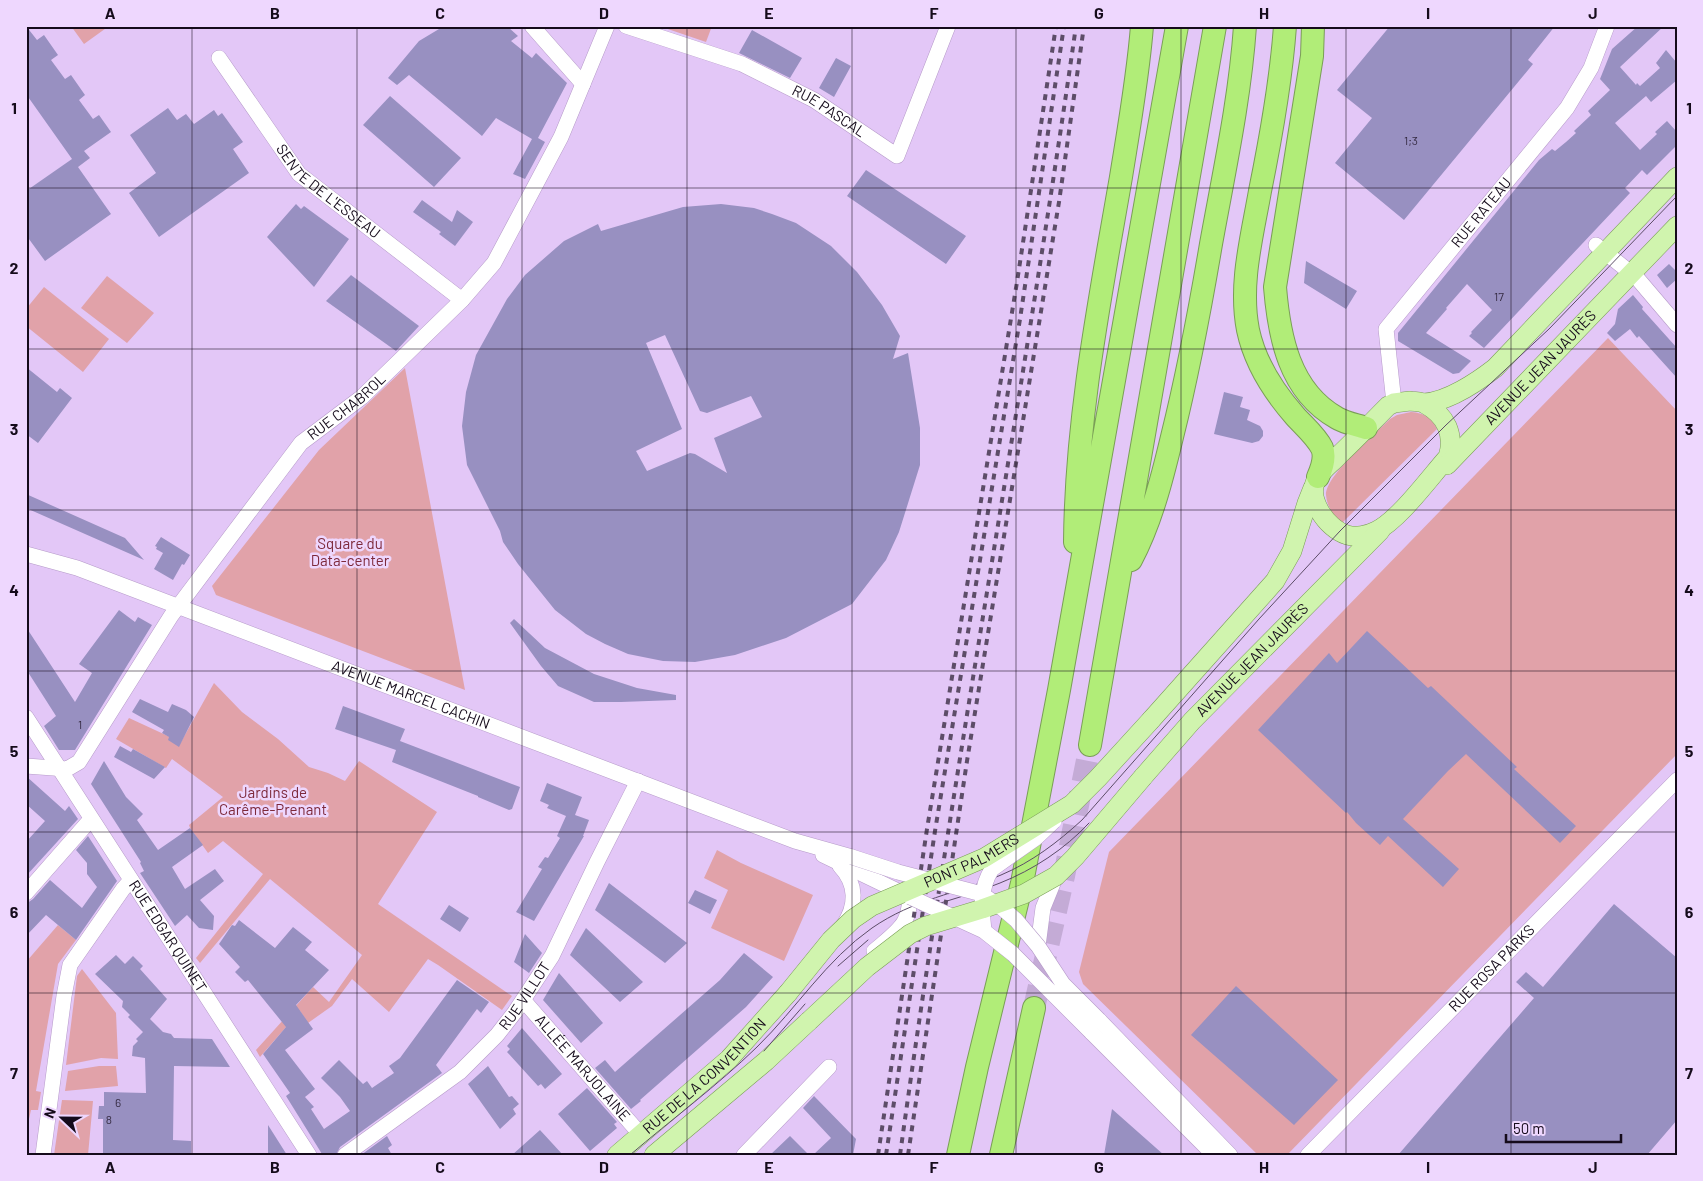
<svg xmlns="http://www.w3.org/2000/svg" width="1703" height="1181" viewBox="0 0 1703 1181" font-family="Barlow,sans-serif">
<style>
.green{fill:#e1a2a9}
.building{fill:#9890c1;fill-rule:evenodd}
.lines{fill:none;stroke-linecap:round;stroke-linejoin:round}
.highway-tunnel{stroke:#c4abd6;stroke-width:22;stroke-dasharray:22 11;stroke-linecap:butt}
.minor-casing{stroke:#b69bc9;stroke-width:16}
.major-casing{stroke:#7a9e57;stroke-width:20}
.highway-casing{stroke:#7a9e57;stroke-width:24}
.minor{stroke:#fff;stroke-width:15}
.major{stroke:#d0f4ae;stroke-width:19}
.highway{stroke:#b1ed78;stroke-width:22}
.tram{stroke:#5d4d68;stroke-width:1}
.rail{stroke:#5d4d68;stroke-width:4;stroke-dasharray:6 6;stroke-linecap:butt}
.minor-bridge-casing{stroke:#b69bc9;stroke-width:16;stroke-linecap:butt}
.major-bridge-casing{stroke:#7a9e57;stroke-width:20;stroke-linecap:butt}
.minor-bridge{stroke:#fff;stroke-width:15}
.major-bridge{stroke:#d0f4ae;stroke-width:19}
.grid{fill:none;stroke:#150b1b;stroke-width:1;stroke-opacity:0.55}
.labels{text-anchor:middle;stroke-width:5;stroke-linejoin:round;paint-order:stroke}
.number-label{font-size:12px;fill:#362c44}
.street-label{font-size:15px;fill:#150b1b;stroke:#eed7fe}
.park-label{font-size:15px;fill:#7d293b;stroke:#eed7fe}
.neatline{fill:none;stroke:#150b1b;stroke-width:2}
.grid-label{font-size:16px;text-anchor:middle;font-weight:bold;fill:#150b1b}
</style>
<rect width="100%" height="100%" fill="#e3c7f7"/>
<path class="green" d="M71 26H109L84 44Z
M659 26H712L706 42Z
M107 276 154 313 127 343 81 308Z
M44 287 109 339 83 372 26 326V309Z
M1608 338 1677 411V754L1287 1155H1258L1083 984 1079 972 1109 852Z
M405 368 465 690 216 595 212 586 319 450Z
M1411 412C1424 413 1432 417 1437 429L1342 523 1340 522C1333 514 1327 507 1326 495 1326 475 1375 434 1390 419L1397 415Z
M214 683 242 712 278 739 309 767 328 773 345 781 359 761 437 812 378 904 512 996 502 1010 438 965 428 959 389 1012 352 979 332 1006 308 1023 300 1011 260 1057 256 1050 313 987 329 1002 362 955 270 879 200 963 196 958 263 874 223 841 208 853 190 828 189 825 223 797 172 759 166 768 116 739 129 718 181 742Z
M717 850 741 863 813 895 784 961 711 928 728 890 704 878Z
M58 925 76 940 58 964 36 1091 41 1092 38 1110H31L29 1119H26V962Z
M82 969 116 1013 118 1059 101 1058 66 1065 77 976Z
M99 1066H116L118 1086 65 1091 68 1071Z
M62 1100 93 1101 88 1155H54Z"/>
<path class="building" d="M26 26 37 40 44 35 58 55 51 60 65 79 71 75 85 95 79 100 93 119 99 115 111 132 84 151 90 158 78 167 111 214 45 261 26 235V191L72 159 26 94Z
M444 26H507L518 36 511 41 532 58 536 53 567 83 538 138 545 142 525 179 513 174 532 139 496 118 482 136 409 75 397 85 388 78 419 41Z
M1390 26H1555L1528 60 1533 64 1404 220 1335 163 1372 118 1337 90Z
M1638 26H1664L1620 67 1636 85 1637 83 1640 86 1660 68 1656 63 1666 50 1677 63V80L1651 102 1646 96 1615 123 1640 150 1657 134 1655 132 1667 121 1677 132V145L1647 175 1642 170 1625 188 1630 193 1484 348 1469 336 1472 333 1471 332 1492 310 1467 284 1446 308 1447 309 1426 333 1471 361 1459 373 1453 374 1398 341V333L1539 160 1552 149 1555 151 1566 142 1576 133 1574 131 1591 115 1588 111 1610 90 1600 79 1612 49Z
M752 30 802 58 790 78 739 53Z
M836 58 851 66 834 97 819 88Z
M390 96 461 158 434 187 363 125Z
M168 108 177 120 186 114 194 124 214 110 218 116 222 113 243 142 233 149 249 173 159 237 129 193 156 173 130 135Z
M866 170 966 236 946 264 847 196Z
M422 200 452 222 457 210 473 222 455 246 439 234 441 232 413 212Z
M296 204 301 209 304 206 349 239 314 287 267 237Z
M721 204 754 208 772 214 796 223 831 246 857 272 882 305 900 336 893 359 908 353 920 428V465L899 532 886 560 852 604 786 638 735 655 695 662 663 661 628 654 605 644 586 634 555 610 518 564 503 542 500 531 467 465 462 426 466 392 476 355 507 299 525 275 564 241 598 224 601 231 683 207ZM665 335 700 411 707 413 751 396 762 417 714 438 727 473 695 454 690 453 647 471 636 451 682 429 646 343Z
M1306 261 1357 291 1346 309 1304 283Z
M1669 264 1677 272V279L1667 288 1657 275Z
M351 275 419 326 396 351 326 301Z
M1633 295 1643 307 1642 309 1677 348V378L1639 336 1637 338 1630 329 1615 341 1607 333 1615 324 1618 309Z
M26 367 57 392 60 388 72 398 38 443 26 434Z
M1224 392 1243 397 1240 407 1250 410 1247 420 1260 426 1263 431V436L1259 441 1252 443 1214 434Z
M26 494 125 538 144 560 26 508Z
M161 537 190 555 184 565 182 564 173 580 154 569 163 553 156 549 157 547 155 546Z
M119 610 135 622 138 617 152 625 75 750H59L44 726 56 716 26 669V627L75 702 92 673 79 664Z
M514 619 545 648 594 674 637 688 676 695V700L621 702H594L558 686 541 666 510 623Z
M1367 631 1428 688 1431 686 1517 767 1514 769 1576 826 1560 843 1466 754 1448 771 1403 819 1459 869 1443 887 1388 836 1380 845 1356 823 1347 812 1346 813 1258 730 1329 653 1337 663Z
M140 699 168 712 172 704 186 710 194 717 179 747 168 740 169 737 162 733 164 730 132 712Z
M343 706 405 729 400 741 520 787 512 809 509 810 478 797V796L392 762 396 750 335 729Z
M120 746 131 752 133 749 165 767 154 779 114 757Z
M104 761 126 797 143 814 137 820 158 850 190 828 203 845 172 867 185 889 215 869 224 881 200 900 214 916 213 930 199 928 187 915 175 926 140 873 144 871 140 863 141 862 91 784Z
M26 776 65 811 69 806 78 819 26 876V842L45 821 26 804Z
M547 783 582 797 575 815 589 820 583 836H584L534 921 516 912 542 869 538 867 545 857 548 858 560 838 557 836 566 816 547 808 549 805 540 801Z
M88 836 117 881 76 940 46 915 26 936V904L33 899 50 880 82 908 97 887 87 874V863L76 850Z
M609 883 687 943 665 963 595 910Z
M695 890 717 900 710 914 688 903Z
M1614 904 1677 958V1120L1647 1155H1398L1534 998 1516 982 1526 972 1543 987Z
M449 905 469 918 460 932 440 919Z
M239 920 275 948 293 927 312 942 305 950 329 970 296 1005 313 1029 285 1050 315 1089 305 1097 314 1107 311 1109 324 1129 350 1111 340 1097 321 1078 339 1060 363 1084 367 1081 372 1088 394 1073 389 1066 400 1058 457 980 489 1002 481 1013 477 1009 436 1065 442 1073 340 1147 336 1155 322 1154 286 1096 290 1093 263 1054 286 1027 248 980 245 982 235 972 240 967 219 944 232 925 235 926Z
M586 928 643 982 620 1002 570 955Z
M525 934 542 953 529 973 514 962Z
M744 953 773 977 746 1007 640 1100 641 1101 631 1109 595 1068 605 1060 615 1072 720 980Z
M116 955 125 964 133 956 143 966 140 969 167 999 150 1019 163 1032 171 1034 174 1038 212 1039 230 1067 174 1066 173 1140 191 1141V1155H103V1119H98L99 1106H104V1092L146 1093 145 1058 132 1056 133 1046 138 1041 136 1039 143 1032 128 1017 130 1015 122 1007 123 1001 95 974Z
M559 973 603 1023 581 1043 543 1000Z
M1236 986 1338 1080 1294 1125 1191 1035Z
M522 1028 562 1074 545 1089 541 1084 538 1086 507 1052 510 1049 507 1046Z
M488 1066 509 1097 512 1096 519 1104 513 1109 516 1114 500 1129 468 1084Z
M587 1088 617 1122 614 1124 617 1128 590 1151 558 1114Z
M814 1096 856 1139 853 1155H813L831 1138 803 1108Z
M1112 1109 1164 1155H1104Z
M268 1125 287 1155H268Z
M540 1130 563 1155H512Z
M387 1136 392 1145 388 1148 392 1155H361Z
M790 1136 809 1155H770Z"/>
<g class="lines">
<path class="highway-tunnel" d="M1034 1008 1064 876 1090 745"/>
<defs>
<g id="minor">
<path d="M532 26 583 84"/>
<path id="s1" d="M626 26 742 64 814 100 897 156 948 26"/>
<path id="s2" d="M219 58 299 174 462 300"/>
<path d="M1596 245 1637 278 1677 325"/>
<path id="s3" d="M1394 403 1386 329 1567 108 1591 68 1607 26"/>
<path id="s4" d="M26 554 77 568 795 841 852 857"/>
<path id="s5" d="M26 717 309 1155"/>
<path id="s6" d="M26 766 67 769 79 762 171 616 301 443 362 397 462 300 494 263 561 137 607 26"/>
<path d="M823 855 908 896"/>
<path d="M840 866C857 884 857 906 843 926"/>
<path d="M26 893 91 819"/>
<path d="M1038 946 1043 908 1056 876"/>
<path d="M874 951C900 929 913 923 909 886"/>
<path id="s7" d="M524 1001 641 1135"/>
<path d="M1099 1020 1230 1155"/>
<path d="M1091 1032 1214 1155"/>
<path d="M43 1155 64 996 70 965 123 889 131 880"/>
<path id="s8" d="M345 1155 460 1072 497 1035 515 1012 552 956 597 862 638 781"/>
<path d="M744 1155 829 1067"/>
<path id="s9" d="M1308 1155 1677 780"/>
</g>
<g id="major">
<path d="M1410 401C1415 402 1421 401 1425 404 1446 415 1455 435 1448 457 1430 477 1399 520 1376 531 1368 535 1356 538 1347 535 1327 529 1304 497 1318 477 1323 469 1333 462 1339 455 1356 439 1372 422 1388 406L1394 403Z"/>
<path d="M1424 403C1447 402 1477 382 1495 368L1677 177"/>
<path id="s10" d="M1447 465 1677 226"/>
<path d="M1151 720 1275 581 1292 551 1307 503 1313 488"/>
<path id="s11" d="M1143 777 1192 721 1380 531"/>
<path id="s12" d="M617 1155 729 1059 788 993"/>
<path d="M654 1155 766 1061 809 1021"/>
</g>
<path id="highway" d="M1285 26C1281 82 1271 137 1260 191 1252 237 1239 284 1248 330 1255 363 1273 391 1295 416 1304 426 1316 436 1322 448 1326 457 1322 468 1318 477
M1313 26 1312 56 1275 287C1279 336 1289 391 1337 418 1345 423 1357 425 1366 428
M1075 542C1076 419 1100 298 1121 177 1129 127 1138 77 1142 26
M1131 560C1151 522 1162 479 1172 437 1188 373 1200 309 1211 244 1224 172 1240 99 1245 26
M1090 745 1215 26
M958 1155 977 1067 1022 883 1059 690 1177 26
M1001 1155 1034 1008"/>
</defs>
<use href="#minor" class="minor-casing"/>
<use href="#major" class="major-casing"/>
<use href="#highway" class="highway-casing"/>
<use href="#minor" class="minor"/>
<use href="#major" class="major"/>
<use href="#highway" class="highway"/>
<path class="tram" d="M920 910C947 900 974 894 1000 883 1033 870 1065 849 1089 823
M838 966 868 940
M764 1051 805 1004
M630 1155C672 1119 717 1086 757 1047 797 1008 826 960 872 928 914 899 956 894 1001 875 1032 862 1058 842 1082 820L1259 619 1340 531 1446 425 1549 329 1677 196"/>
<path class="rail" d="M878 1155 927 829 1017 282 1056 26
M886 1155 935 831 1020 319 1064 26
M900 1155C952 778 1022 403 1076 26
M908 1155 967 761 1059 202 1084 26"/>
<defs>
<path id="minor-bridge" d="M852 857 898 872 982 894 1003 909 1016 920 1038 946 1063 984 1099 1020
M910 897 984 931 1013 954 1091 1032
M984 931C982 910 979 889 992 869L1036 838 1054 821"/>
<g id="major-bridge">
<path id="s13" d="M788 993 831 940 853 919 872 906 984 858 1072 804 1098 778 1151 720"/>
<path d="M809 1021 867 967 910 934 926 926 982 909 1024 894 1056 876 1075 857 1143 777"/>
</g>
</defs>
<use href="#minor-bridge" class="minor-bridge-casing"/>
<use href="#major-bridge" class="major-bridge-casing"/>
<use href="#minor-bridge" class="minor-bridge"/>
<use href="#major-bridge" class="major-bridge"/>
</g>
<path class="grid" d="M192 26V1155M357 26V1155M522 26V1155M687 26V1155M852 26V1155M1016 26V1155M1181 26V1155M1346 26V1155M1511 26V1155M26 188H1677M26 349H1677M26 510H1677M26 671H1677M26 832H1677M26 993H1677"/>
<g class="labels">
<g class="number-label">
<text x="1411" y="145">1;3</text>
<text x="1499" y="301">17</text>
<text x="80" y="729">1</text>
<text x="118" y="1107">6</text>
<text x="109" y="1124">8</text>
</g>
<g class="street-label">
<text dy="5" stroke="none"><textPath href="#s1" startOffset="221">RUE PASCAL</textPath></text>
<text dy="5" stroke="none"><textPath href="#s2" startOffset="174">SENTE DE L'ESSEAU</textPath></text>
<text dy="5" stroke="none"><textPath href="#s3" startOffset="225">RUE RATEAU</textPath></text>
<text dy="5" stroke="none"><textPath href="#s10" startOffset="135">AVENUE JEAN JAURÈS</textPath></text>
<text dy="5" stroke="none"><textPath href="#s6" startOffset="502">RUE CHABROL</textPath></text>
<text dy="5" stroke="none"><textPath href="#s11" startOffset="160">AVENUE JEAN JAURÈS</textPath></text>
<text dy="5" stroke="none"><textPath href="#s4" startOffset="410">AVENUE MARCEL CACHIN</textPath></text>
<text dy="5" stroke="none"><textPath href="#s13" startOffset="231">PONT PALMERS</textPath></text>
<text dy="5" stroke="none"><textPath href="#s5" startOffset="261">RUE EDGAR QUINET</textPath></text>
<text dy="5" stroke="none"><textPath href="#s9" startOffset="262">RUE ROSA PARKS</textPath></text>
<text dy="5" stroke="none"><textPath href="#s8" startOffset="242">RUE VILLOT</textPath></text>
<text dy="5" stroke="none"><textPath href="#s7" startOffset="89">ALLÉE MARJOLAINE</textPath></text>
<text dy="5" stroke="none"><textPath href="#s12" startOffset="118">RUE DE LA CONVENTION</textPath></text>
</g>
<g class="park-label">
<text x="350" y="549">Square du<tspan x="350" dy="17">Data-center</tspan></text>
<text x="273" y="798">Jardins de<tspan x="273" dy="17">Carême-Prenant</tspan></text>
</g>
</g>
<rect width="1703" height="1181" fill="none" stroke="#eed7fe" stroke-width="55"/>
<g transform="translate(62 1118) rotate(292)" stroke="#eed7fe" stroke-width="4" paint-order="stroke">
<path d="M0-4L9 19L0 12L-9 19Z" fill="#150b1b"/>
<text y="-8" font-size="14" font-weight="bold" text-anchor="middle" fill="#150b1b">N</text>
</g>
<path d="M1506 1134v8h115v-8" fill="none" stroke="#150b1b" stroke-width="2.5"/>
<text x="1513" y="1134" font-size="15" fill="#150b1b" stroke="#eed7fe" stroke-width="4" paint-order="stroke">50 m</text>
<rect x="28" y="28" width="1648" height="1126" class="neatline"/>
<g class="grid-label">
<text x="110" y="19">A</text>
<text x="275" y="19">B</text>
<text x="440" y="19">C</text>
<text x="604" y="19">D</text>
<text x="769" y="19">E</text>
<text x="934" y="19">F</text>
<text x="1099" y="19">G</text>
<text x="1264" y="19">H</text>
<text x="1428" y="19">I</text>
<text x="1593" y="19">J</text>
<text x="14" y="114">1</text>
<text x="1689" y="114">1</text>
<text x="14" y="274">2</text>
<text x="1689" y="274">2</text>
<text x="14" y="435">3</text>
<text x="1689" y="435">3</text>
<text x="14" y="596">4</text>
<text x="1689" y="596">4</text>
<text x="14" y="757">5</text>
<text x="1689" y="757">5</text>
<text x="14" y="918">6</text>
<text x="1689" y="918">6</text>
<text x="14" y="1079">7</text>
<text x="1689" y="1079">7</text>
<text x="110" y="1173">A</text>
<text x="275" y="1173">B</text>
<text x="440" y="1173">C</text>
<text x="604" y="1173">D</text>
<text x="769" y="1173">E</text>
<text x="934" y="1173">F</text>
<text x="1099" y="1173">G</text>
<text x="1264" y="1173">H</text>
<text x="1428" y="1173">I</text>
<text x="1593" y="1173">J</text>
</g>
</svg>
